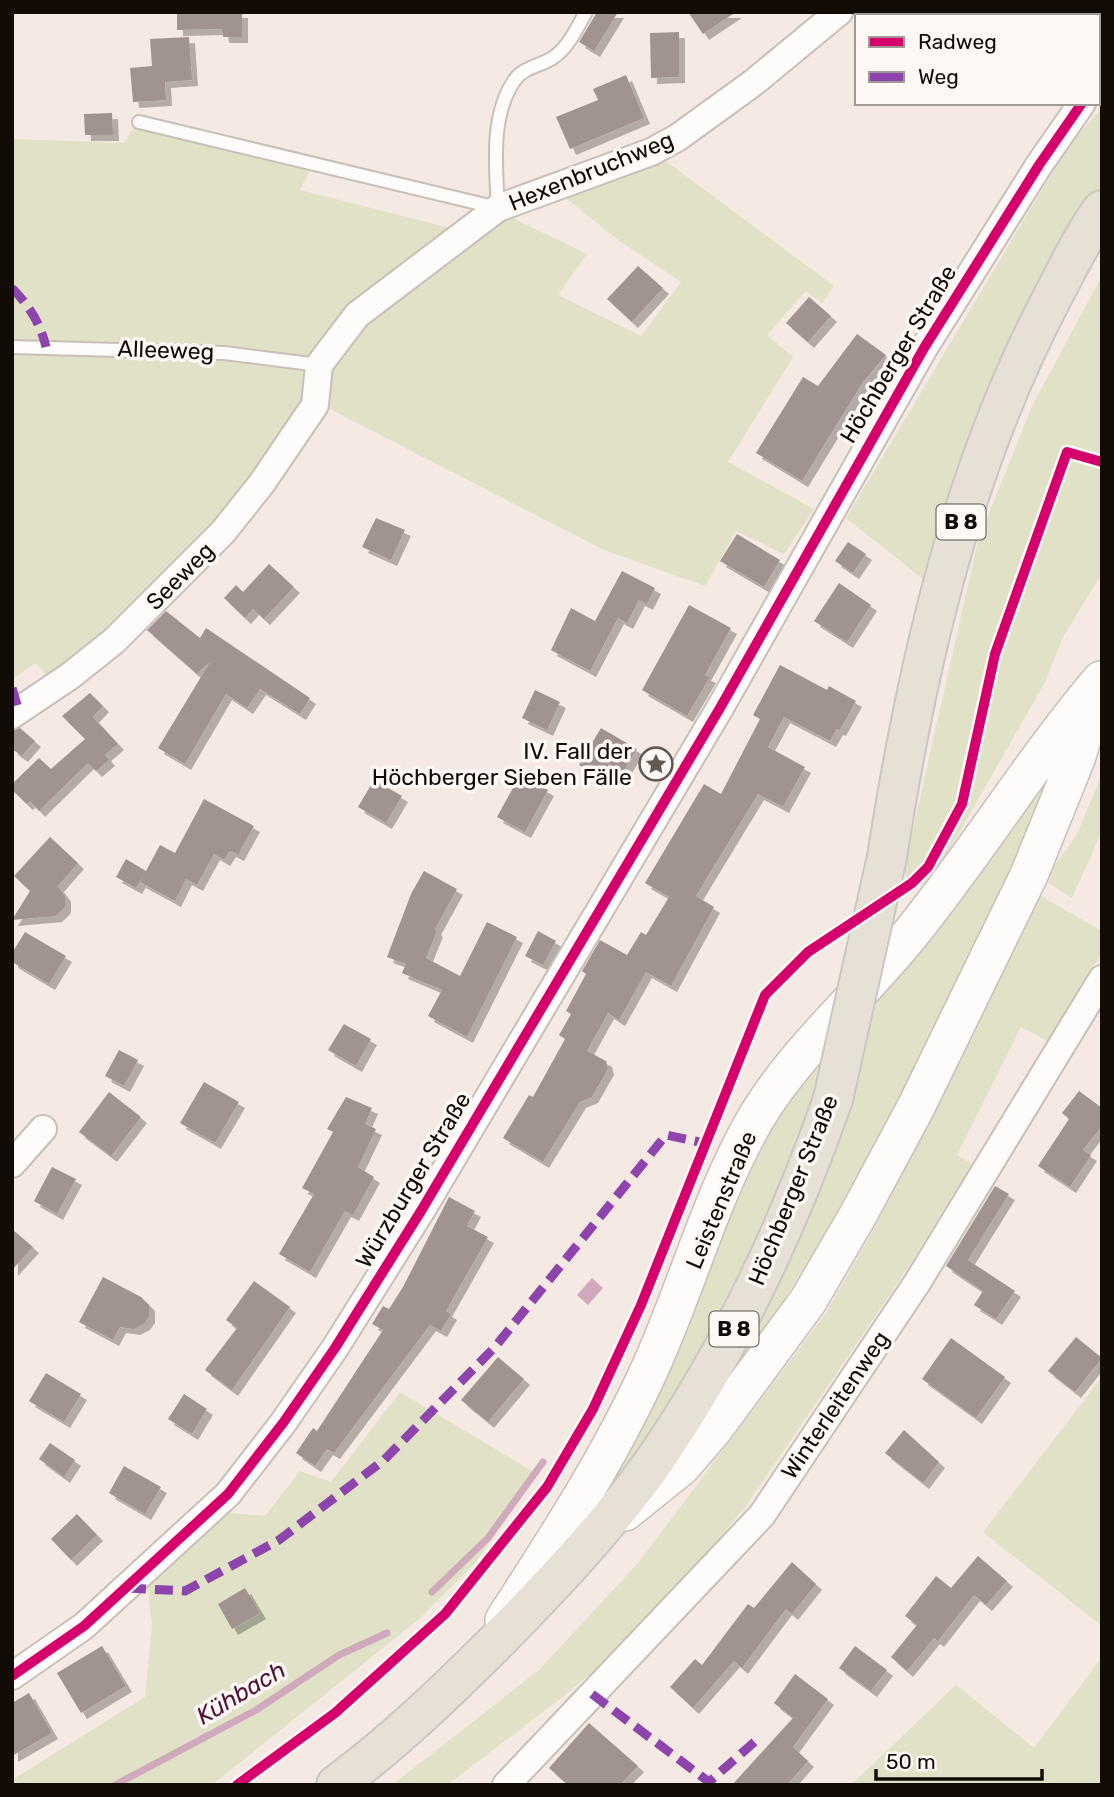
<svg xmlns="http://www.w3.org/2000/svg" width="1114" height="1797" viewBox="0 0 1114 1797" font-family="Rubik,sans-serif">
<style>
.green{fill:#e0e1c6}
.water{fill:#d0aabc}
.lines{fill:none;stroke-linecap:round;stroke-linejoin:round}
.stream{stroke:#d0aabc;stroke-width:7}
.building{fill:#a19390;filter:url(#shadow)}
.service-casing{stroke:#c8bfb9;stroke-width:16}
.minor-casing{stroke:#c8bfb9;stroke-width:30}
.secondary-casing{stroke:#c8bfb9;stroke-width:40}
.primary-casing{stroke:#ccc6c3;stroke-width:42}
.service{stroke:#fefcfb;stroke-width:12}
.minor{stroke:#fefcfb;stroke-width:26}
.secondary{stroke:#fefcfb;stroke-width:37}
.primary{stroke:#e6e0d7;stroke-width:38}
.primary-bridge-casing{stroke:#ccc6c3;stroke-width:42;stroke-linecap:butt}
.primary-bridge{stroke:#e6e0d7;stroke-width:38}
.quiet{stroke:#8e44ad;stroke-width:9;stroke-dasharray:18 9;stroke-linecap:butt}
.cycleway-casing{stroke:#fef8f5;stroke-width:15}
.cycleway{stroke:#d6006c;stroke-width:10}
.labels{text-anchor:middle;stroke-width:7;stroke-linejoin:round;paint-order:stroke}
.shield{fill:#fef8f5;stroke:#5a524e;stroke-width:2}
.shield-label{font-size:21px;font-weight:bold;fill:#130b06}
.street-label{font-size:23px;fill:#130b06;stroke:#fef8f5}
.poi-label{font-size:23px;fill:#130b06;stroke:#fef8f5;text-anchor:end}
.water-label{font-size:24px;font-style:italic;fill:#50143b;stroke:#fef8f5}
</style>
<defs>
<filter id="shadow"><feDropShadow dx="6" dy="6" stdDeviation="0" flood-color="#0004"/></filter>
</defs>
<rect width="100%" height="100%" fill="#f5e9e3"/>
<path class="green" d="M1102 108V184L1080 218 969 440 923 579 846 518 1068 146Z
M135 125 311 167 300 190 470 233 502 213 587 254 558 295 641 336 681 282 621 242 562 195 663 159 834 286 822 303 806 291 767 335 793 357 728 462 814 509 784 554 736 531 705 586 604 550 328 408 310 402 261 476 157 593 54 673 46 675 36 663 12 679V139L124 143Z
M1102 276V573L1063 637 1045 682 955 840 930 879 915 890 909 889 904 869 978 541 1032 406Z
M1081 719C972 949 868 1186 722 1394L809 1118 721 1332 619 1483 563 1552 715 1234 781 1105 973 881 1029 802Z
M1102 775V831L1072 898 1044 880 1076 836Z
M1037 894 1102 931V953L1047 1041 1021 1027 957 1155 972 1164 903 1275 746 1506 643 1629 560 1699 447 1785H392L539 1670 639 1562 826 1313 875 1227 917 1145Z
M1102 1377V1626L983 1532Z
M400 1392 537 1474 475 1563 419 1619 212 1785H12V1780L145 1697 152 1626 147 1581 229 1513 265 1516 300 1471 331 1482Z
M1102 1657V1785H851L956 1685 1034 1748Z"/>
<path class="water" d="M592 1278 603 1288 588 1305 577 1295Z"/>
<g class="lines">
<path class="stream" d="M432 1592 488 1538 543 1462
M115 1785 256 1710 339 1655 387 1633"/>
</g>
<path class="building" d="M177 12H242V37H223L222 29 177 30Z
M597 12H618L594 51 579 42Z
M688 12H736L703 34Z
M679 32V77L651 78 650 33Z
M189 37 192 80 165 82 166 100 133 102 130 68 152 66 150 39Z
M626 75 644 118 570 149 556 117 598 100 593 89Z
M112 113 113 135H85L84 114Z
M638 266 663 288 632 322 607 299Z
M809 297 831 316 808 342 786 323Z
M857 334 886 355 863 382 802 481 756 453 803 377 818 386Z
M376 518 405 530 391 560 362 547Z
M737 534 780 560 764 587 720 561Z
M848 542 866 554 853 573 835 561Z
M269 564 294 587 264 619 253 609 245 618 224 598 236 585 243 592Z
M622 571 655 588 647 604 639 600 627 623 618 618 590 671 551 650 571 608 595 621Z
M839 583 871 605 847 642 814 621Z
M689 605 731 628 705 675 710 677 687 716 642 690Z
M166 611 200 638 206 628 310 698 300 714 260 689 247 708 226 694 185 764 158 748 210 662 197 674 147 630Z
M780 665 827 690 829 686 856 701 840 730 837 729 830 741 784 717 768 747 805 767 783 807 758 794 696 896 714 907 671 986 646 972 619 1020 608 1013 587 1051 606 1061 608 1069 592 1097 580 1102 543 1162 503 1138 529 1095 533 1097 565 1039 559 1035 571 1014 566 1011 586 974 582 971 600 940 627 955 641 932 646 935 669 897 645 883 704 784 721 794 760 719 753 715Z
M535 690 560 702 547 730 522 718Z
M90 693 103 706 93 717 118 744 105 755 109 760 96 771 88 763 39 811 30 801 27 804 12 790V784L39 758 51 769 85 739 62 716Z
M20 728 35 741 22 756 12 749V731Z
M601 728 637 749 623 772 609 764 602 778 579 765Z
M520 775 548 790 525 832 497 817Z
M374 780 402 796 386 823 358 807Z
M204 799 254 826 238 855 230 851 224 860 214 854 197 885 186 879 175 901 140 882 144 874 136 888 116 877 126 859 146 871 160 845 175 853Z
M50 837 78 863 58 886 65 896V907L56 916 12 920 30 891 14 876Z
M424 871 457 889 435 929 437 931 426 958 460 976 487 922 517 937 467 1037 428 1016 442 990 402 973 406 964 387 957 411 894Z
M538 931 556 941 543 965 525 956Z
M25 932 66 956 49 984 12 962V953Z
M344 1024 371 1039 356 1066 328 1050Z
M119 1050 138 1060 124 1086 105 1076Z
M204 1082 239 1102 215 1143 180 1123Z
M1079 1091 1102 1108V1126L1083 1150 1091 1155 1070 1187 1038 1166 1069 1119 1062 1113Z
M109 1092 141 1117 111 1156 79 1132Z
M346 1097 372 1108 365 1124 376 1129 358 1167 374 1177 353 1215 345 1211 310 1272 279 1254 314 1194 302 1188 333 1132 327 1129Z
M52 1167 76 1179 57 1214 34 1201Z
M995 1186 1009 1194 968 1260 1015 1291 996 1319 974 1305 983 1291 946 1266Z
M449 1197 475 1211 467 1226 488 1237 446 1311 451 1314 441 1331 430 1325 334 1453 327 1449 315 1466 296 1453 313 1428 317 1431 383 1330 372 1324 383 1306 389 1309 403 1287Z
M12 1229 33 1247 12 1270Z
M103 1277 141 1297 149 1305V1317L144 1324 134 1329 120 1327 113 1340 79 1322Z
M254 1281 290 1307 232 1390 205 1370 237 1328 226 1320Z
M1076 1337 1102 1358 1075 1392 1048 1371Z
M951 1338 1005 1377 976 1418 922 1379Z
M498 1357 524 1379 488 1422 461 1400Z
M46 1373 81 1394 64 1422 29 1401Z
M184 1394 207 1409 192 1434 168 1419Z
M904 1430 939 1462 923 1483 885 1453Z
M50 1443 75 1460 64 1477 39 1459Z
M124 1466 161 1487 145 1514 109 1493Z
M77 1514 97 1535 71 1560 51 1539Z
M978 1556 1007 1581 986 1605 974 1595 938 1641 934 1638 907 1671 891 1657 917 1625 905 1616 936 1576 951 1588Z
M792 1562 816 1584 792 1614 786 1609 742 1668 734 1661 693 1708 670 1687 695 1659 702 1665 748 1604 754 1608Z
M245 1588 260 1613 232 1629 218 1604Z
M102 1646 126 1686 81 1713 57 1673Z
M855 1646 887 1670 871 1691 839 1668Z
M795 1674 828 1699 793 1747 808 1761 787 1785H732L793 1718 774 1703Z
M29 1693 52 1733 12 1756V1703Z
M589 1723 638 1766 620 1785H568L549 1768Z"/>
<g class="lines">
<defs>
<path id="service" d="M139 122 498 208C496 168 490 116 514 81 522 68 539 66 551 59 568 49 576 29 586 12
M12 347 224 353 319 365"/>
<path id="minor" d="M1098 80 1102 75
M12 715 70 676 114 641 223 532 262 483 315 405 319 365 357 315 498 208 651 152 677 138 753 83 839 12
M12 1164 43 1129
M12 1676 84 1626 228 1494 283 1423 335 1348 421 1211 720 708 924 348 1039 165 1082 103
M506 1785 762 1515 917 1283 1102 979"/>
<path id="secondary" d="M625 1512 682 1466 713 1430 808 1301 858 1215 916 1107 1029 875 1076 759 1096 695
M504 1620C555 1541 606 1463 646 1377 686 1292 709 1199 756 1118 798 1048 862 995 912 932 978 850 1033 760 1101 680"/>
<path id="primary" d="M887 857C917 665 961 471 1052 298 1068 268 1082 237 1102 210
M336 1785C394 1742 447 1691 498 1640 554 1583 609 1525 655 1460 731 1349 789 1225 833 1099"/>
</defs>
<use href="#service" class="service-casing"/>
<use href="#minor" class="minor-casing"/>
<use href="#secondary" class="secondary-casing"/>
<use href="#primary" class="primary-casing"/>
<use href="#service" class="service"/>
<use href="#minor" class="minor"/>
<use href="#secondary" class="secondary"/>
<use href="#primary" class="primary"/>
<defs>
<path id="primary-bridge" d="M833 1099 887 857"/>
</defs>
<use href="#primary-bridge" class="primary-bridge-casing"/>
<use href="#primary-bridge" class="primary-bridge"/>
<path class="quiet" d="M12 288C29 306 40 322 46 347
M12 688 19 711
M128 1588 185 1591 279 1540 384 1460 495 1347 666 1135 704 1143
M592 1694 709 1782 760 1737"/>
<defs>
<path id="cycleway" d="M12 1676 84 1626 228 1494 283 1423 335 1348 421 1211 720 708 924 348 1039 165 1082 103
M237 1785 335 1713 445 1614 547 1487 593 1409 641 1305 765 995 808 952 912 883 928 867 962 804 995 654 1067 452 1102 462"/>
</defs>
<use href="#cycleway" class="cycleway-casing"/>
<use href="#cycleway" class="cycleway"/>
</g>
<defs>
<symbol id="sight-ring" viewBox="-11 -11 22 22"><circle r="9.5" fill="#fef8f5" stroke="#625953" stroke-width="1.5"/><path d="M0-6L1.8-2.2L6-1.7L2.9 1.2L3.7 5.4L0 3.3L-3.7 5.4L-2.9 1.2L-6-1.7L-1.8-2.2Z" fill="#625953"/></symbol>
</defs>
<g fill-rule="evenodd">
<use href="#sight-ring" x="637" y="745" width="38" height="38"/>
</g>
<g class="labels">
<g class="shield">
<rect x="936.5" y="504.5" width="49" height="35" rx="5"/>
<rect x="709.5" y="1311.5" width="49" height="35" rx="5"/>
</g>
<g class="shield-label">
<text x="961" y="529">B 8</text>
<text x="734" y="1336">B 8</text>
</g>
<g class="street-label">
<text transform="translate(591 171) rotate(-22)" y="8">Hexenbruchweg</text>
<text transform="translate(166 350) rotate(2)" y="8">Alleeweg</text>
<text transform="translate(898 354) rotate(-59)" y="8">Höchberger Straße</text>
<text transform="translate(180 576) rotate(-45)" y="8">Seeweg</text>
<text transform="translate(413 1180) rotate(-59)" y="8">Würzburger Straße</text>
<text transform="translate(793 1190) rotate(-68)" y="8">Höchberger Straße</text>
<text transform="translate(721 1200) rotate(-67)" y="8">Leistenstraße</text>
<text transform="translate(835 1405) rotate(-56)" y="8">Winterleitenweg</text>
</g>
<g class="poi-label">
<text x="632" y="759">IV. Fall der<tspan x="632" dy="26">Höchberger Sieben Fälle</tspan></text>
</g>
<g class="water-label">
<text transform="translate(241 1693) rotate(-31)" y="8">Kühbach</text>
</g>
</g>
<rect width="1114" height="1797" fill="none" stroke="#130b06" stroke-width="28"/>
<rect x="855" y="14" width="245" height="91" fill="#fef8f5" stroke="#a09995" stroke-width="2"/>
<rect x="869" y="37" width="35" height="10" fill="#d6006c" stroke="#a09995" stroke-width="2"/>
<text x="918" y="49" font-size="21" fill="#130b06">Radweg</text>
<rect x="869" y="72" width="35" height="10" fill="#8e44ad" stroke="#a09995" stroke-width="2"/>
<text x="918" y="84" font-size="21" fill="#130b06">Weg</text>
<path d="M876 1769v10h166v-10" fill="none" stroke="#130b06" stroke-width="3.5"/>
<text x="886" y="1769" font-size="21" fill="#130b06" stroke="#fef8f5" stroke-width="5" paint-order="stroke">50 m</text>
</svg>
